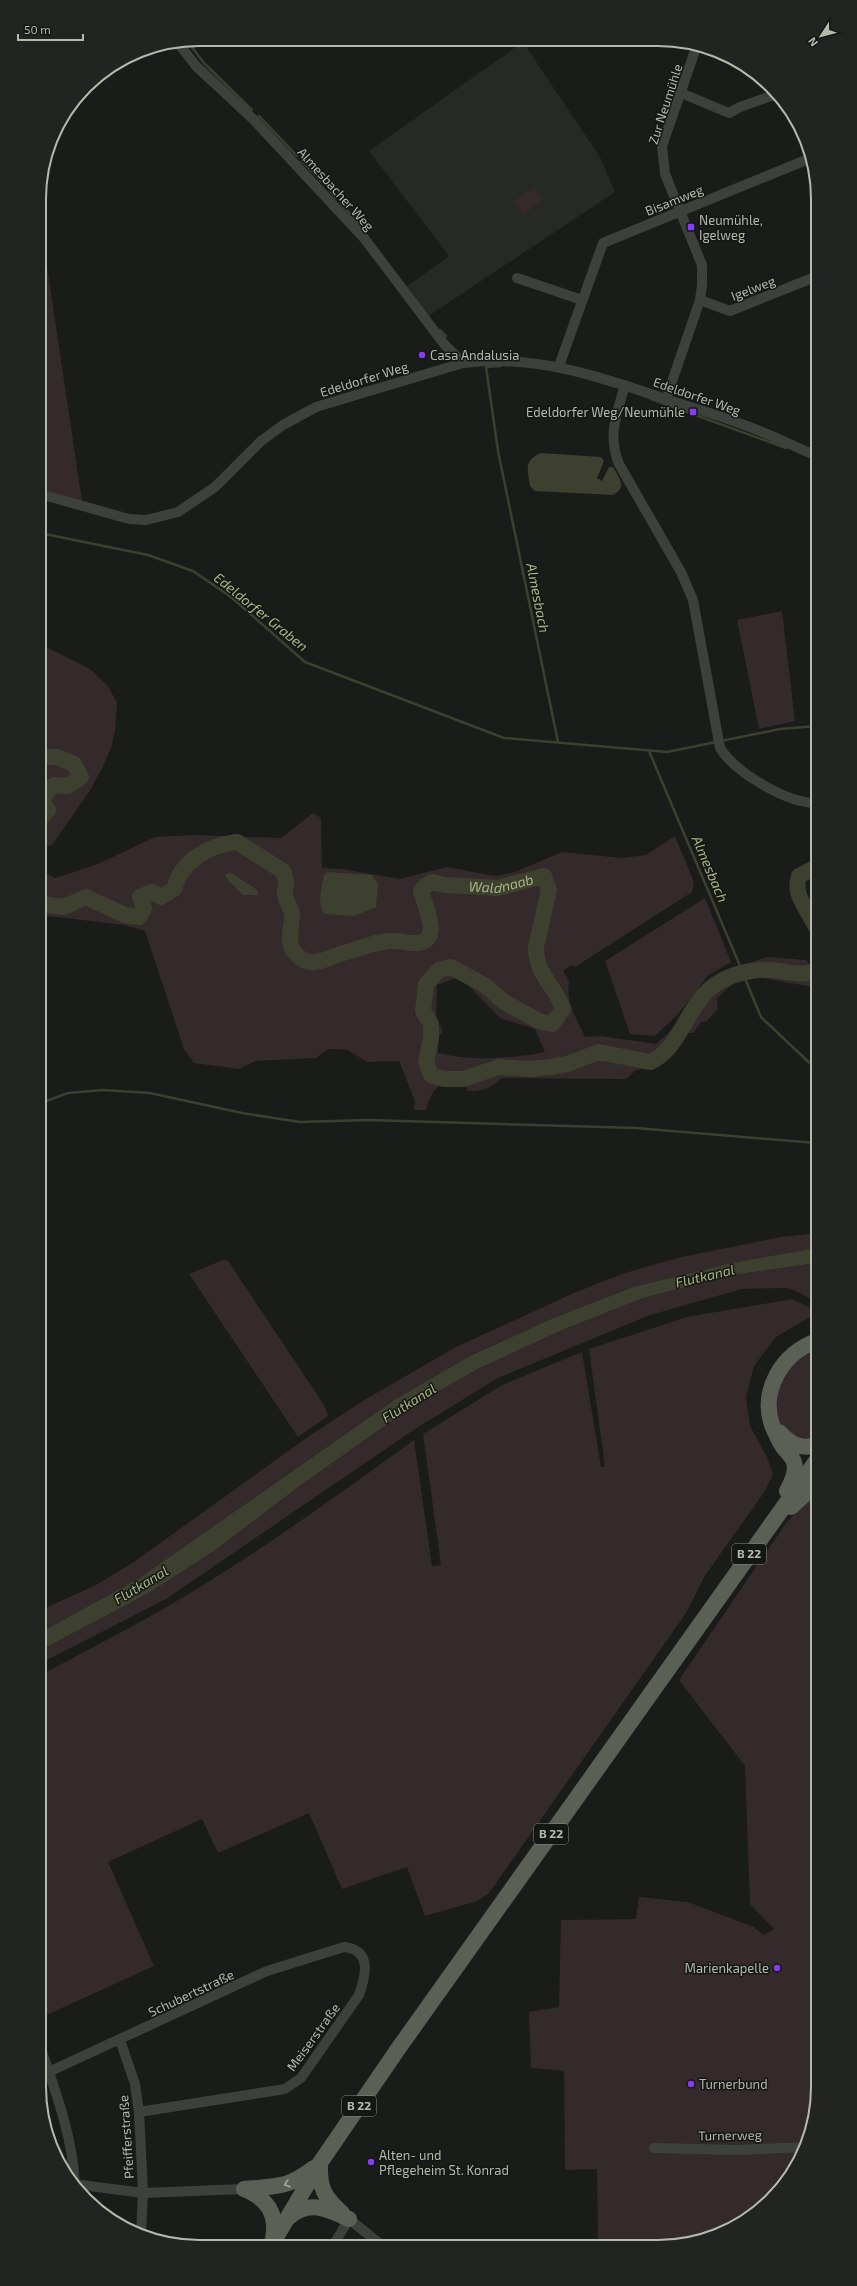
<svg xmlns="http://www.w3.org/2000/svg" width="857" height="2286" viewBox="0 0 857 2286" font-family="'Exo 2',sans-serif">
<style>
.built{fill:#272926}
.green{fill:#34292b;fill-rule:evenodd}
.water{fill:#3d402f}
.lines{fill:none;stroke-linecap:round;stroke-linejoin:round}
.stream{stroke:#3d402f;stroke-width:2.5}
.river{stroke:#3d402f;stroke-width:16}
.minor{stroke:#3d413b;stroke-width:10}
.primary{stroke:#5b6057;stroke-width:16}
.oneway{stroke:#a3a99b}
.poi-dot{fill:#853cf2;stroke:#151715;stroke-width:1.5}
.labels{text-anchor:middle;stroke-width:3;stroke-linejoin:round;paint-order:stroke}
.shield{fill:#151715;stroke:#858a7f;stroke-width:1}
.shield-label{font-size:12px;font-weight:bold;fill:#b5bbac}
.street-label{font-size:13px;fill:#b5bbac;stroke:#151715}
.poi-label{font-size:13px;fill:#b5bbac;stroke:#151715;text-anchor:start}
.water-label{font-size:14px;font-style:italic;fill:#abb684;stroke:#151715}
.rim{fill:none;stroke:#b5bbac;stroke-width:2}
</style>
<rect width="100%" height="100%" fill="#1a1c1a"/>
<path class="built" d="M523 42 600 157 615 192 427 317 406 287 449 256 369 151Z"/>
<path class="green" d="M534 187 544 199 523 215 513 202Z
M46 260 82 501 40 489 39 261Z
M782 611 795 721 759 729 737 620Z
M44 646 90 669 108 686 117 703 115 731 111 748 103 766 91 789 52 845 40 848V647Z
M313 813 321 818 322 868 342 869 400 879 447 867 495 876 515 872 562 852 622 858 646 855 675 836 694 882 692 892 575 967 572 965 563 971 569 981C566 1002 576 1018 585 1037L601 1036 656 1044 677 1025 694 995 677 1015 655 1036 630 1034 605 961 705 898 731 962 707 976 697 991 725 970 768 957 806 960 816 971V983L812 987 756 977 735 982 717 998 718 1009 707 1021 701 1022 693 1033H685L657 1067 636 1070 626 1079 502 1078C492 1087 483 1092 468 1091L464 1083 466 1080C439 1085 434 1083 426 1110H414L415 1101 399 1061 367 1062 348 1050 328 1049 316 1058 255 1061 239 1069 194 1063 184 1049 145 931 124 925 40 915V870L55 878 98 864 155 837 193 835 281 838ZM460 977 500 1018 535 1029 545 1052C510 1059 472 1061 438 1053V1037L442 1033 441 1026 436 1023 437 985Z
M816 1233V1248L731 1263 633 1287 551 1319 470 1356 394 1400 138 1579 41 1632V1610L94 1586 134 1562 309 1436 366 1399 456 1347 576 1292 625 1273 677 1258 781 1237Z
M223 1260 228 1261 324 1405 328 1416 298 1437 189 1274Z
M816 1263 817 1303 800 1293 787 1288 742 1289 650 1315 498 1378 415 1429 166 1599 41 1663V1650L149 1593 214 1551 297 1488 417 1403 478 1369 560 1331 643 1298 733 1275Z
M792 1299 817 1311V1313L776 1337 754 1366 746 1397 750 1426 767 1457 773 1474 765 1491 704 1577 686 1613 489 1893 477 1901 425 1916 407 1867 342 1889 309 1813 218 1853 202 1819 108 1862 154 1966 42 2017 41 1675C97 1645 154 1616 208 1582 279 1538 346 1489 414 1440L432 1566 441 1565 423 1434 502 1385 582 1352 601 1467H605L589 1349 687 1317Z
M817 1348V1437L802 1442 781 1430 775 1413 776 1394 792 1363Z
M817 1491 818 2097 806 2148 778 2192 738 2225 689 2244H598L597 2169 565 2170 564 2071 531 2068 529 2012 559 2007 561 1920 636 1919 639 1897 688 1902 754 1927 763 1935 774 1929 750 1904 745 1766 679 1680 786 1523Z"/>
<path class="water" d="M540 453 601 457 604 461 597 478 602 481 609 467H613C620 479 627 487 613 495L535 491 530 486C528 469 523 462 540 453Z
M230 872 257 890 258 895H243L226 878 225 875Z
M327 872 372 875 378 884 376 907 354 916 325 914C316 904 322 887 324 875Z
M816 1248V1263L733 1275 643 1298 560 1331 478 1369 417 1403 297 1488 214 1551 149 1593 41 1650V1632L138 1579 394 1400 470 1356 551 1319 633 1287 731 1263Z"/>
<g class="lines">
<path class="stream" d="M187 41 204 63 252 110
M259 116 297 156
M302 161 325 185
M329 190 336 198
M341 203 360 226
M440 330 446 336
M501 366 486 367 498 451 558 742
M651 399 786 448
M40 533 148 555 193 571 231 597 305 662 504 738 667 752 716 742
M721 741 780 729 816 726
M649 751 743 973
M744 976 761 1017 816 1069
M41 1103 68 1093 103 1090 150 1093 242 1113 300 1122 368 1120 636 1128 816 1143"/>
<g class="river">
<path d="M40 757H57L74 764 81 777 68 786 54 785 48 791 42 801 48 810 40 819"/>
<path d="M816 867 799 876C792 895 809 911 816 927"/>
<path id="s1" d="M40 904 64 907 86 897 125 915 139 917 144 908 140 897 152 892 161 897 174 889C181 860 210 845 237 842L283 871C284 875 287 881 286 885 286 888 284 891 285 894 285 901 291 907 292 914 293 925 286 939 293 950 310 974 328 956 347 952 362 948 379 940 394 941 402 941 410 944 418 943 443 940 424 905 421 891L425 886 432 882 445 885 498 888 544 876 549 890 536 947C536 976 554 983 563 1009L552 1024 539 1021 504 1002 486 986 451 967 439 970 426 984 423 1011 431 1024V1038L426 1062 431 1075 444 1079H463L499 1067 530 1069 550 1067 567 1064 599 1052 650 1062C682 1049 687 999 721 981 735 973 755 969 771 970 787 971 800 977 816 971"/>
</g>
<path class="minor" d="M178 43 196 66 253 119 364 238 444 344 463 363
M681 93 729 113 740 107 777 94
M517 278 582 300
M700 300 730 311 815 277
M559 366 603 243 811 158
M625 385C617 414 607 435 619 464L681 572 693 600 720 748C735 772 786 803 816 803
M666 399 700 300 702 285V265L665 174 662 146 697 45
M40 494 129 519 146 520 178 512 215 487 261 441 283 425 316 407 463 363C533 354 599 376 665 399 696 409 729 418 760 431 778 438 797 448 815 455
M120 2040 135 2084 139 2112 143 2193 141 2235
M42 2052C57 2095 73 2140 75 2185
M42 2075 267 1971 344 1947C372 1950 366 1975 359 1995L301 2078 285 2089 139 2112
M654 2148 737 2150 806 2147
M74 2184 143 2193 244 2189
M334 2244 349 2219 380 2244"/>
<path class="primary" d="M779 1432C790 1444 801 1450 817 1445
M787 1491C792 1482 797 1472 794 1462 792 1456 787 1452 783 1447 779 1441 775 1432 772 1425 760 1390 783 1352 817 1341
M791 1507 817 1483
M320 2163C319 2188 324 2197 342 2213
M244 2189C277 2186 286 2189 314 2168
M244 2189C267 2198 278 2214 273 2239
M288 2218C308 2199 328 2209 349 2219
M272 2244 320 2163 398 2049 817 1460"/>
</g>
<defs><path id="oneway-chevron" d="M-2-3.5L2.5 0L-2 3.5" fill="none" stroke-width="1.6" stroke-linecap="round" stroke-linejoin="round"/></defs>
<use class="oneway" href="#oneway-chevron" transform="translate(287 2184) rotate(163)"/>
<g class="poi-dot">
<rect x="687" y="223" width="8" height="8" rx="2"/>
<circle cx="422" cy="355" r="4"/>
<rect x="689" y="408" width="8" height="8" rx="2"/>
<circle cx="777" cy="1968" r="4"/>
<circle cx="691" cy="2084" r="4"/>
<circle cx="371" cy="2162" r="4"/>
</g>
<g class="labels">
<g class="shield">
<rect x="732" y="1544" width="34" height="20" rx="3"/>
<rect x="534" y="1824" width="34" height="20" rx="3"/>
<rect x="342" y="2096" width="34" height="20" rx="3"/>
</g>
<g class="shield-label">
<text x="749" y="1558">B 22</text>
<text x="551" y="1838">B 22</text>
<text x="359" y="2110">B 22</text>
</g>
<g class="street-label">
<text transform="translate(665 104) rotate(-72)" y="5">Zur Neumühle</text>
<text transform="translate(336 189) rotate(48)" y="5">Almesbacher Weg</text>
<text transform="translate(674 200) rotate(-22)" y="5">Bisamweg</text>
<text transform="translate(753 288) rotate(-21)" y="5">Igelweg</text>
<text transform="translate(364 379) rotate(-17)" y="5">Edeldorfer Weg</text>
<text transform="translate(697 396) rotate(19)" y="5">Edeldorfer Weg</text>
<text transform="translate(191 1993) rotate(-25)" y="5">Schubertstraße</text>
<text transform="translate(313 2037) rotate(-54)" y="5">Meiserstraße</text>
<text transform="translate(730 2135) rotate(-1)" y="5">Turnerweg</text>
<text transform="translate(126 2137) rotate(-94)" y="5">Pfeifferstraße</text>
</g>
<g class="poi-label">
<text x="699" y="225">Neumühle,<tspan x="699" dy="15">Igelweg</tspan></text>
<text x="430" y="360">Casa Andalusia</text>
<text x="685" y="417" text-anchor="end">Edeldorfer Weg/Neumühle</text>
<text x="769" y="1973" text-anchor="end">Marienkapelle</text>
<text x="699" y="2089">Turnerbund</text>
<text x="379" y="2160">Alten- und<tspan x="379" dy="15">Pflegeheim St. Konrad</tspan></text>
</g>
<g class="water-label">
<text transform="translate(538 598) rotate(79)" y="5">Almesbach</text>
<text transform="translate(261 612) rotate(39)" y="5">Edeldorfer Graben</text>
<text transform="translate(710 869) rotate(67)" y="5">Almesbach</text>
<text dy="5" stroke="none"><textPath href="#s1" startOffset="663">Waldnaab</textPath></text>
<text transform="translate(705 1276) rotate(-13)" y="5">Flutkanal</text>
<text transform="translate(409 1403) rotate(-32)" y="5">Flutkanal</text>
<text transform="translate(141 1585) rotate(-31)" y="5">Flutkanal</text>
</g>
</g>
<path d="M0 0H857V2286H0ZM199 46H658A153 153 0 0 1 811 199V2087A153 153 0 0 1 658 2240H199A153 153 0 0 1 46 2087V199A153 153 0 0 1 199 46Z" fill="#222421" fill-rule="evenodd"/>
<path class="rim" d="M199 46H658A153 153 0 0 1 811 199V2087A153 153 0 0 1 658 2240H199A153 153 0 0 1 46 2087V199A153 153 0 0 1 199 46Z"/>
<g transform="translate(821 36) rotate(234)" stroke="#151715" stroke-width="3" paint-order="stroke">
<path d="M0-3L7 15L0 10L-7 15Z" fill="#b5bbac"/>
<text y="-6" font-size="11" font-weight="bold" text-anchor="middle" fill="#b5bbac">N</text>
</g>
<path d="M18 34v6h65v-6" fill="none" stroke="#b5bbac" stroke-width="2"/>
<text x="24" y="34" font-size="12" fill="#b5bbac" stroke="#151715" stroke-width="3" paint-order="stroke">50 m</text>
</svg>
